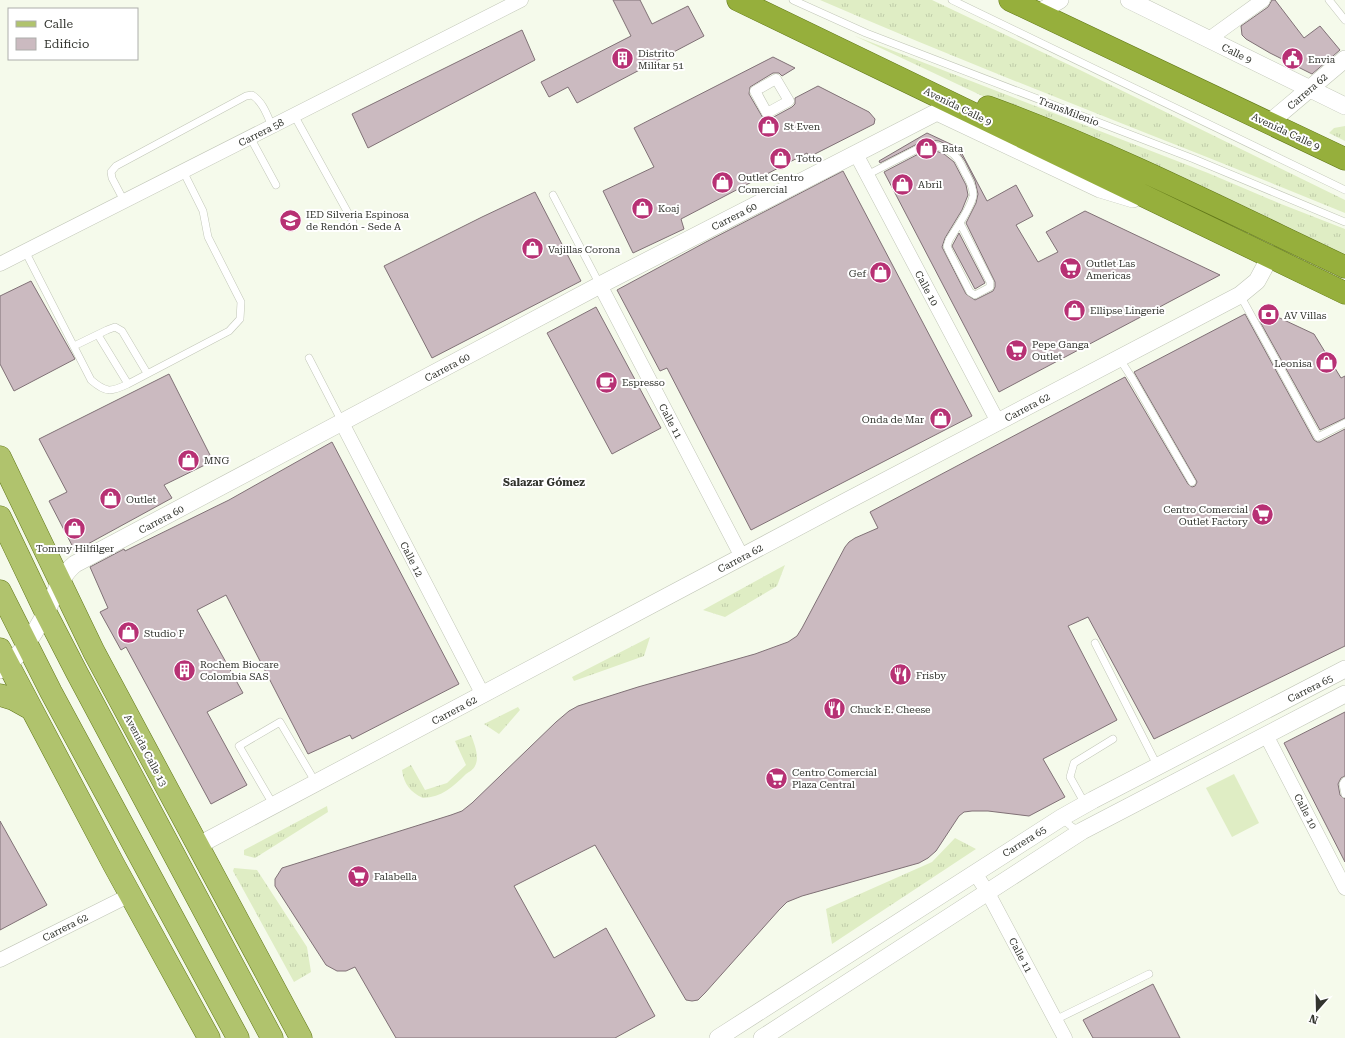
<svg xmlns="http://www.w3.org/2000/svg" width="1345" height="1038" viewBox="0 0 1345 1038" font-family="'Roboto Serif',serif">
<style>
.grass{fill:url(#grass-tufts)}
.pitch{fill:#dfedc4}
.building{fill:#cbbac0;stroke:#807176}
.lines{fill:none;stroke-linecap:round;stroke-linejoin:round}
.service-casing{stroke:#c1c6b7;stroke-width:8}
.pedestrian-casing{stroke:#c1c6b7;stroke-width:11}
.minor-casing{stroke:#c1c6b7;stroke-width:15}
.tertiary-casing{stroke:#c1c6b7;stroke-width:18}
.primary-casing{stroke:#617718;stroke-width:23}
.trunk-casing{stroke:#617718;stroke-width:23}
.service{stroke:#fff;stroke-width:7}
.pedestrian{stroke:#fff;stroke-width:10}
.minor{stroke:#fff;stroke-width:14}
.tertiary{stroke:#fff;stroke-width:17}
.primary{stroke:#b0c36d;stroke-width:22}
.trunk{stroke:#96af3c;stroke-width:22}
.labels{text-anchor:middle;stroke-width:4;stroke-linejoin:round;paint-order:stroke}
.poi-label{font-size:10px;fill:#32342e;stroke:#fff;text-anchor:start}
.street-label{font-size:10px;fill:#32342e;stroke:#fff}
.neighbourhood-label{font-size:11px;font-weight:bold;fill:#32342e;stroke:#fff}
</style>
<defs>
<pattern id="grass-tufts" width="24" height="20" patternUnits="userSpaceOnUse"><rect width="24" height="20" fill="#dfedc4"/><path d="M3 7l-1-3M5 7V3M7 7l1-3M15 17l-1-3M17 17v-4M19 17l1-3" fill="none" stroke="#c0cca9"/></pattern>
</defs>
<rect width="100%" height="100%" fill="#f5faeb"/>
<path class="grass" d="M820 0H932L1080 70 1345 200V213C1170 141 993 75 820 0Z
M855 36 1208 173 1281 204 1345 229V257L1297 231 1177 174 991 100Z
M1345 126V141L1329 133 1334 128Z
M785 565 777 586 725 617 703 610Z
M650 637 644 656 574 681 572 677Z
M518 707 520 710 499 734 484 724Z
M471 735C474 743 480 757 475 766 474 769 469 772 466 774 453 787 442 797 423 798 410 792 404 784 402 770L411 765 425 790 447 783 466 765 455 741Z
M327 806 328 812 255 858 244 855V850Z
M955 838 976 849 832 944 826 909 932 862Z
M234 868 257 870 307 947 311 972 294 982 233 871Z"/>
<path class="pitch" d="M1234 774 1259 823 1232 837 1206 788Z"/>
<path class="building" d="M613 0H640L652 24 688 6 704 36 577 103 568 87 549 97 541 82 631 36Z
M1272 0H1275L1304 38 1320 26 1340 50 1312 74 1270 53 1246 39 1242 35 1241 26 1268 7Z
M522 30 535 60 368 148 352 114Z
M773 57 795 68 782 76 779 73H773L750 87 749 94 763 118 770 119 792 107 795 104V98L818 86 869 112 875 119 874 124 809 157 807 153 681 219 684 229 633 253 603 191 654 167 634 128Z
M927 133 959 148 987 201 1016 185 1033 216 1016 225 1038 262 1058 252 1046 232 1085 211 1220 275 999 392 884 172 926 150 936 151 944 154 954 162 966 185 968 195 962 210 945 238 942 247 966 294 975 300 993 291 995 287V282L966 223 976 203 978 194 975 181 965 161 960 154 952 147 939 141 929 140 923 141 880 163 879 161Z
M843 171 972 416 751 530 667 368 660 371 617 290 706 242Z
M535 192 581 281 432 358 384 266 482 217Z
M959 233 985 283 975 289 952 246Z
M31 281 75 359 14 391 0 364V296Z
M596 307 661 428 612 454 547 333Z
M1269 313 1314 334 1341 378 1345 376V418L1320 430 1258 318Z
M1245 314 1314 440 1317 442H1320L1345 429V646L1154 739 1088 617 1068 626 1117 720 1043 759 1065 797 1029 816 988 811H972L964 812 959 816 936 851 928 858 919 863 802 896 787 902 779 910 705 993 698 1000 692 1001 686 1000 595 845 514 886 554 958 606 928 655 1016 615 1038H396L355 967 346 971H337L326 965 275 886V879L282 868 451 815 462 811 472 803 556 722 569 711 578 706 638 687 755 654 788 642 797 636 802 628 845 547 849 542 855 538 878 528 870 512 1125 377 1188 484 1192 487 1195 486 1197 482 1196 480 1134 372Z
M169 374 213 461 164 485 172 498 75 551 49 501 67 492 39 439Z
M332 442 459 684 352 739 350 735 308 754 226 595 197 610 243 693 207 712 247 785 211 804 126 647 121 650 100 612 108 608 90 567 124 549 125 551 229 500Z
M1345 712V776L1341 778 1338 784 1340 795 1345 799V862L1284 743Z
M0 821 47 905 0 930Z
M1153 984 1180 1038H1093L1083 1020Z"/>
<g class="lines">
<defs>
<path id="service" d="M793 0 866 33 1194 159 1345 222
M952 0 1345 190
M1329 0 1345 20
M294 115 353 222
M250 137 276 185
M867 175 925 145C935 144 950 149 956 157 961 162 963 170 967 176 970 182 974 189 973 196 971 208 955 230 949 240L947 246 949 251 970 292 975 295 990 287V282L960 223
M553 195 600 285
M124 201 112 178 111 172 116 166 246 96 252 95C263 102 267 115 272 126
M25 251 91 380C106 393 111 392 128 384L229 331 240 319 241 302 208 237 203 211 183 171
M1240 295 1318 437 1345 423
M98 335 128 384
M74 346 107 330 115 327 122 331 147 373
M309 358 342 422
M1119 358 1132 378 1192 482
M1095 643 1158 767
M1345 781 1343 784 1345 794
M1085 804 1070 777 1074 763 1113 739
M274 806 239 746 280 722 316 783
M1061 818 1072 827 1081 830
M1055 1020 1149 974"/>
<path id="pedestrian" d="M776 79 789 101 767 113 755 91Z"/>
<path id="minor" d="M1209 39 1263 0
M856 154 998 422
M0 264 521 0
M600 285 742 557
M342 423 483 695
M1266 735 1345 888
M975 873 988 893 1065 1038
M0 960 130 895"/>
<path id="tertiary" d="M1129 0 1345 106
M1038 13 1060 0
M1269 123 1345 59
M0 670C19 659 36 631 46 612 55 595 60 576 75 564L600 285 937 112 1100 189 1133 199
M197 846 845 502 1240 295 1257 281 1270 257
M718 1038 1061 818 1093 800 1345 669
M762 1038 1082 831 1345 694"/>
<path id="primary" d="M0 457 94 652 301 1038
M0 517 46 613 77 673 272 1038
M0 591 51 692 238 1038
M0 649 114 865 209 1038
M0 695 13 699 31 709"/>
<path id="trunk" d="M738 0 1345 293
M1010 0 1345 159
M988 107C1111 152 1227 211 1345 267"/>
</defs>
<use href="#service" class="service-casing"/>
<use href="#pedestrian" class="pedestrian-casing"/>
<use href="#minor" class="minor-casing"/>
<use href="#tertiary" class="tertiary-casing"/>
<use href="#primary" class="primary-casing"/>
<use href="#trunk" class="trunk-casing"/>
<use href="#service" class="service"/>
<use href="#pedestrian" class="pedestrian"/>
<use href="#minor" class="minor"/>
<use href="#tertiary" class="tertiary"/>
<use href="#primary" class="primary"/>
<use href="#trunk" class="trunk"/>
</g>
<defs>
<symbol id="building-disc" viewBox="-11 -11 22 22"><circle r="9.5" fill="#b73174" stroke="#fff"/><path d="M-4-6H4V6H1V3H-1V6H-4ZM-2.5-4.3h1.7v1.8h-1.7ZM.8-4.3h1.7v1.8H.8ZM-2.5-1h1.7V.8h-1.7ZM.8-1h1.7V.8H.8Z" fill="#fff"/></symbol>
<symbol id="civic-disc" viewBox="-11 -11 22 22"><circle r="9.5" fill="#b73174" stroke="#fff"/><path d="M-.6-6.5H3V-4.5H.6V-3L4-1V1h2V6H-6V1h2V-1L-.6-3ZM-1.2 2.5V6h2.4V2.5Z" fill="#fff"/></symbol>
<symbol id="shop-disc" viewBox="-11 -11 22 22"><circle r="9.5" fill="#b73174" stroke="#fff"/><path d="M-5-2.5h2.3a2.7 3.5 0 0 1 5.4 0H5L5.5 6h-11ZM-1.5-2.5h3a1.5 2.3 0 0 0-3 0Z" fill="#fff"/></symbol>
<symbol id="school-disc" viewBox="-11 -11 22 22"><circle r="9.5" fill="#b73174" stroke="#fff"/><path d="M0-5L7-2L0 1L-7-2ZM-4 1L0 2.5L4 1V4Q0 6-4 4Z" fill="#fff"/></symbol>
<symbol id="supermarket-disc" viewBox="-11 -11 22 22"><circle r="9.5" fill="#b73174" stroke="#fff"/><path d="M-6-5.5h2.5l.6 2H6L4.5 2H-2.5L-4.4-4H-6ZM-1.5 3.2a1.3 1.3 0 1 0 .1 0ZM3 3.2a1.3 1.3 0 1 0 .1 0Z" fill="#fff"/></symbol>
<symbol id="bank-disc" viewBox="-11 -11 22 22"><circle r="9.5" fill="#b73174" stroke="#fff"/><path d="M-6-4H6V4H-6ZM0-2.3a2.3 2.3 0 1 0 0 4.6a2.3 2.3 0 1 0 0-4.6Z" fill="#fff"/></symbol>
<symbol id="cafe-disc" viewBox="-11 -11 22 22"><circle r="9.5" fill="#b73174" stroke="#fff"/><path d="M-5.5-4.5H6V0H3Q3 3.5 0 3.5H-2.5Q-5.5 3.5-5.5 0ZM3-3.2v2h1.7v-2ZM-6 4.5H4V6H-6Z" fill="#fff"/></symbol>
<symbol id="restaurant-disc" viewBox="-11 -11 22 22"><circle r="9.5" fill="#b73174" stroke="#fff"/><path d="M-5-6h1v4h1v-4h1v4h1v-4h1v5L-1.5 .5V6h-2V.5L-5-1ZM5-6V6H3V1.5H1.5Q1.5-4 5-6Z" fill="#fff"/></symbol>
</defs>
<g fill-rule="evenodd">
<use href="#building-disc" x="610" y="46" width="25" height="25"/>
<use href="#civic-disc" x="1280" y="46" width="25" height="25"/>
<use href="#shop-disc" x="756" y="114" width="25" height="25"/>
<use href="#shop-disc" x="914" y="136" width="25" height="25"/>
<use href="#shop-disc" x="768" y="146" width="25" height="25"/>
<use href="#shop-disc" x="710" y="170" width="25" height="25"/>
<use href="#shop-disc" x="890" y="172" width="25" height="25"/>
<use href="#shop-disc" x="630" y="196" width="25" height="25"/>
<use href="#school-disc" x="278" y="208" width="25" height="25"/>
<use href="#shop-disc" x="520" y="236" width="25" height="25"/>
<use href="#supermarket-disc" x="1058" y="256" width="25" height="25"/>
<use href="#shop-disc" x="868" y="260" width="25" height="25"/>
<use href="#shop-disc" x="1062" y="298" width="25" height="25"/>
<use href="#bank-disc" x="1256" y="302" width="25" height="25"/>
<use href="#supermarket-disc" x="1004" y="338" width="25" height="25"/>
<use href="#shop-disc" x="1314" y="350" width="25" height="25"/>
<use href="#cafe-disc" x="594" y="370" width="25" height="25"/>
<use href="#shop-disc" x="928" y="406" width="25" height="25"/>
<use href="#shop-disc" x="176" y="448" width="25" height="25"/>
<use href="#shop-disc" x="98" y="486" width="25" height="25"/>
<use href="#supermarket-disc" x="1250" y="502" width="25" height="25"/>
<use href="#shop-disc" x="62" y="516" width="25" height="25"/>
<use href="#shop-disc" x="116" y="620" width="25" height="25"/>
<use href="#building-disc" x="172" y="658" width="25" height="25"/>
<use href="#restaurant-disc" x="888" y="662" width="25" height="25"/>
<use href="#restaurant-disc" x="822" y="696" width="25" height="25"/>
<use href="#supermarket-disc" x="764" y="766" width="25" height="25"/>
<use href="#supermarket-disc" x="346" y="864" width="25" height="25"/>
</g>
<g class="labels">
<g class="poi-label">
<text x="638" y="57">Distrito<tspan x="638" dy="12">Militar 51</tspan></text>
<text x="1308" y="63">Envia</text>
<text x="784" y="130">St Even</text>
<text x="942" y="152">Bata</text>
<text x="796" y="162">Totto</text>
<text x="738" y="181">Outlet Centro<tspan x="738" dy="12">Comercial</tspan></text>
<text x="918" y="188">Abril</text>
<text x="658" y="212">Koaj</text>
<text x="306" y="218">IED Silveria Espinosa<tspan x="306" dy="12">de Rendón - Sede A</tspan></text>
<text x="548" y="253">Vajillas Corona</text>
<text x="1086" y="267">Outlet Las<tspan x="1086" dy="12">Americas</tspan></text>
<text x="866" y="277" text-anchor="end">Gef</text>
<text x="1090" y="314">Ellipse Lingerie</text>
<text x="1284" y="319">AV Villas</text>
<text x="1032" y="348">Pepe Ganga<tspan x="1032" dy="12">Outlet</tspan></text>
<text x="1312" y="367" text-anchor="end">Leonisa</text>
<text x="622" y="386">Espresso</text>
<text x="924" y="423" text-anchor="end">Onda de Mar</text>
<text x="204" y="464">MNG</text>
<text x="126" y="503">Outlet</text>
<text x="1248" y="513" text-anchor="end">Centro Comercial<tspan x="1248" dy="12">Outlet Factory</tspan></text>
<text x="75" y="552" text-anchor="middle">Tommy Hilfilger</text>
<text x="144" y="637">Studio F</text>
<text x="200" y="668">Rochem Biocare<tspan x="200" dy="12">Colombia SAS</tspan></text>
<text x="916" y="679">Frisby</text>
<text x="850" y="713">Chuck E. Cheese</text>
<text x="792" y="776">Centro Comercial<tspan x="792" dy="12">Plaza Central</tspan></text>
<text x="374" y="880">Falabella</text>
</g>
<g class="street-label">
<text transform="translate(1237 53) rotate(26)" y="4">Calle 9</text>
<text transform="translate(1307 91) rotate(-41)" y="4">Carrera 62</text>
<text transform="translate(958 106) rotate(26)" y="4">Avenida Calle 9</text>
<text transform="translate(1069 111) rotate(21)" y="4">TransMilenio</text>
<text transform="translate(1286 131) rotate(25)" y="4">Avenida Calle 9</text>
<text transform="translate(261 132) rotate(-27)" y="4">Carrera 58</text>
<text transform="translate(734 216) rotate(-27)" y="4">Carrera 60</text>
<text transform="translate(927 288) rotate(62)" y="4">Calle 10</text>
<text transform="translate(447 367) rotate(-28)" y="4">Carrera 60</text>
<text transform="translate(1027 407) rotate(-28)" y="4">Carrera 62</text>
<text transform="translate(671 421) rotate(62)" y="4">Calle 11</text>
<text transform="translate(161 519) rotate(-28)" y="4">Carrera 60</text>
<text transform="translate(740 558) rotate(-28)" y="4">Carrera 62</text>
<text transform="translate(412 559) rotate(63)" y="4">Calle 12</text>
<text transform="translate(1310 688) rotate(-27)" y="4">Carrera 65</text>
<text transform="translate(454 710) rotate(-28)" y="4">Carrera 62</text>
<text transform="translate(146 750) rotate(62)" y="4">Avenida Calle 13</text>
<text transform="translate(1306 811) rotate(63)" y="4">Calle 10</text>
<text transform="translate(1024 841) rotate(-32)" y="4">Carrera 65</text>
<text transform="translate(65 927) rotate(-27)" y="4">Carrera 62</text>
<text transform="translate(1021 955) rotate(62)" y="4">Calle 11</text>
</g>
<g class="neighbourhood-label">
<text x="544" y="486">Salazar Gómez</text>
</g>
</g>
<rect x="8" y="8" width="130" height="52" fill="#ffffff" stroke="#adaeab"/>
<rect x="16" y="21" width="20" height="6" fill="#b0c36d" stroke="#adaeab"/>
<text x="44" y="28" font-size="12" fill="#32342e">Calle</text>
<rect x="16" y="38" width="20" height="12" fill="#cbbac0" stroke="#adaeab"/>
<text x="44" y="48" font-size="12" fill="#32342e">Edificio</text>
<g transform="translate(1317 1010) rotate(200)" stroke="#ffffff" stroke-width="3" paint-order="stroke">
<path d="M0-3L7 15L0 10L-7 15Z" fill="#32342e"/>
<text y="-6" font-size="11" font-weight="bold" text-anchor="middle" fill="#32342e">N</text>
</g>
</svg>
